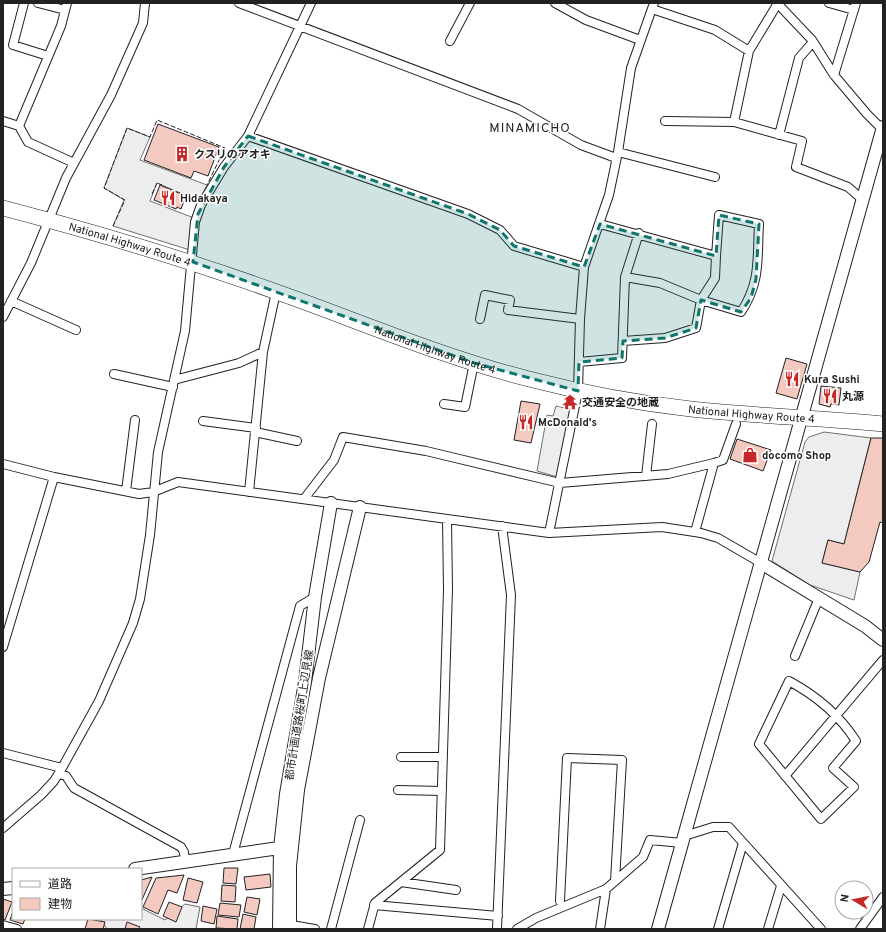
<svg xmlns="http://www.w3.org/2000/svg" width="886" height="932" viewBox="0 0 886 932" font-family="Overpass,'Noto Sans JP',sans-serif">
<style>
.green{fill:#eee;stroke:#6f6f6f}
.parking{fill:#ededed;stroke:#6f6f6f}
.building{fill:#f3c9c0;stroke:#222}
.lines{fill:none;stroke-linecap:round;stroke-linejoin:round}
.street-casing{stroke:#222;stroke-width:10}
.secondary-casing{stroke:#222;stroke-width:14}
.highway-casing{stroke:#222;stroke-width:16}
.street{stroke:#fff;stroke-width:8}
.secondary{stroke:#fff;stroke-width:12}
.highway{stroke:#fff;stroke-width:15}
.fence{stroke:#222;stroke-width:1;stroke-dasharray:5 2;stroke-linecap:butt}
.marked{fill:#0f766e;fill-opacity:0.2;stroke:#0f766e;stroke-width:3;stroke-dasharray:8 5;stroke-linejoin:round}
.labels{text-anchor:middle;stroke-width:3;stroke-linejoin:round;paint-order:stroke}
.poi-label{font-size:11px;font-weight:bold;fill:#222;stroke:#fff;text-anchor:start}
.street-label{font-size:11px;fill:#222;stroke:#fff}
.quarter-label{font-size:13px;letter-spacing:1px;fill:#222;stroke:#fff}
</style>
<rect width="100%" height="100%" fill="#fff"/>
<path class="green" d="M185 904 200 907 196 929H107L100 919H141V908L165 920Z"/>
<path class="parking" d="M127 128 150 137 140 160 207 185 199 201 157 183 150 201 194 218 190 250 113 226 124 200 104 188Z
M556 406 570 409 557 477 537 471 547 415 553 416Z
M824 432 871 438 844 544 828 540 822 563 860 572 854 600 810 585 772 561 805 442 809 437Z"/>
<path class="building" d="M158 124 219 147 208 176 194 171 191 178 144 160Z
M160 185 186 196 181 209 177 207 176 209 154 200Z
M786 358 807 364 797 399 776 393Z
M821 386 841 388 839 405 831 404 830 407 819 404Z
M521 401 540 404 531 443 514 440Z
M871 438H883V523L880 522 869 562 860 572 822 563 828 540 844 544Z
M737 439 771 450 763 471 730 459Z
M224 868H238L236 884 223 883Z
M270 874 271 887 246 890 244 877Z
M184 875 177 893 168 890 158 914 143 907 156 878Z
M152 877 141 902V880Z
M188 878 203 882 197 903 183 900Z
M222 885 236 886 235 902 221 901Z
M247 897 260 899 257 915 244 912Z
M3 899 12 902 5 920 3 919Z
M169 902 182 907 176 922 163 916Z
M220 903 241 905 239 917 218 915Z
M203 906 217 909 214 924 201 921Z
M13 911V919H25L23 924 10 920Z
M243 914 256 917 254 929H240Z
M217 916 238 919 237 929 216 928Z
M88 919 105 922 103 929H85Z
M127 922 140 927 139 929H125Z"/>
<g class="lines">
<defs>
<path id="street" d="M24 3 13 45 48 56
M38 3 65 10
M67 3 61 26 19 126 28 142 74 163
M239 3 518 109 581 145 616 158
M555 3 586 20 640 40
M777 3 812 40 834 75 867 114 883 130
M829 3 854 10
M652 9 715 30 749 51 734 122 802 141 796 167 848 187 863 200
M450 41 470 3
M749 51 778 3
M834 75 856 3
M3 121 19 126
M665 121 734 122
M779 135 799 58 813 42
M248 136 468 214 500 230 514 246 584 267
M618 152 715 177
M600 224 716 256 719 215 759 224C757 258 761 282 741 312L701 300 715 278 716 256
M11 301 76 330
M3 317 31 263 66 178 111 95 143 23 145 3
M480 319 485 295 510 300 508 310 580 319
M623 341 665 338 696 328 701 300 660 283 625 277
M579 362 622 358 625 277 639 233
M114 374 173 387
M174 380 239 363 263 352
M444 404 465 407 474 363
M203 421 256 428
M255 432 297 441
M714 463 723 460 736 424
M3 464 54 477 139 494 153 492 178 482 549 533 662 527 701 533 718 538 761 563
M646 476 652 424
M126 491 135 420
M249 492 263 352 276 292
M304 499 334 460 343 437 426 451 560 483 668 474 714 463 695 532
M549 533 578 391 580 319 584 267 609 195 618 152 631 68 654 3
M3 647 54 477
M795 656 819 598
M789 681C815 695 840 716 856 741L833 768 854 787 821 819 759 744Z
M3 753 62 768
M401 757H443
M59 774 66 776 74 788 181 847 184 852 185 861
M785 776 883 660
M398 790 442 791
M3 828 41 795 54 781 62 768 99 701 133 623 140 599 150 535 158 452 185 331 195 222 201 205 224 167 248 136 311 3
M684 836 713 827H729L821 929
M233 854 300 606 315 597
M401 882 456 890
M560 901 567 758 622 760 615 881
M374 905 498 916
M285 924 315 929
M3 925 17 929
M331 929 360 820
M368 929 375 903 440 850 448 589 447 520
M497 929 511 595 502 526
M517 929 536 918 606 889 643 857 650 840 682 843
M600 929 606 889
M718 929 743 843
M768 929 781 886
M860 929 883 897"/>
<path id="secondary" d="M761 563 865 626 883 640
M135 869 286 847
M3 889 13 888
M279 929 280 848 286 794 305 682 315 597 331 503
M290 929V866L298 790 319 678 360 507
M658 929 883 127"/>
<g id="highway">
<path id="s1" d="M3 208C95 232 185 259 274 291 359 321 442 357 529 379 583 393 637 403 691 409 755 416 819 418 883 424"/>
</g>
</defs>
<use href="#street" class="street-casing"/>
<use href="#secondary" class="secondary-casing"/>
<use href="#highway" class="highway-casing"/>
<use href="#street" class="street"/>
<use href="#secondary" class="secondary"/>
<use href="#highway" class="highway"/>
<path class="fence" d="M152 194 157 183 162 185
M184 194 199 201
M113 226 125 200 104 188 127 128 150 137 157 120 225 148 207 185"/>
</g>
<path class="marked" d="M248 136 468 214 500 230 514 246 584 267 600 224 716 256 719 215 759 224 756 279 751 298 741 312 701 300 696 328 665 338 623 341 622 358 579 362 578 391 474 363 193 262 198 214 224 167Z"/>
<defs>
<symbol id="building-bare" viewBox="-9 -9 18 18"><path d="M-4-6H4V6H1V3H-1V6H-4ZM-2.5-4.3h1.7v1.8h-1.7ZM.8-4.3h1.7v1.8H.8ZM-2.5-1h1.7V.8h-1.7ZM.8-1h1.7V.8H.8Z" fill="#c62828" stroke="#fff" stroke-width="2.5" paint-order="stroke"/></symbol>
<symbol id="restaurant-bare" viewBox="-9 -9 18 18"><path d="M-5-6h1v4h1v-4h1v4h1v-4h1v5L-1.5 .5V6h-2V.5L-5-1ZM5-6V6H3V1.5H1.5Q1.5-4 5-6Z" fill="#c62828" stroke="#fff" stroke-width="2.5" paint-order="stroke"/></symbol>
<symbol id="temple-bare" viewBox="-9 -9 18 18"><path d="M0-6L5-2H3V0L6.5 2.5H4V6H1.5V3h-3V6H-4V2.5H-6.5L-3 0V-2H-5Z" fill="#c62828" stroke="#fff" stroke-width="2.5" paint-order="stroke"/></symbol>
<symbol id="shop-bare" viewBox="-9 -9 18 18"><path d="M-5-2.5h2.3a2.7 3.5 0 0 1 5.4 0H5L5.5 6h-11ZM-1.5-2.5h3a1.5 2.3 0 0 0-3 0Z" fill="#c62828" stroke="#fff" stroke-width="2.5" paint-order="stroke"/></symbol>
</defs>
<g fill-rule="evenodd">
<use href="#building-bare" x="171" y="143" width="22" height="22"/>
<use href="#restaurant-bare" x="157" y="187" width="22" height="22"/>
<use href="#restaurant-bare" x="781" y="368" width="22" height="22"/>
<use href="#restaurant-bare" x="819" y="385" width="22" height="22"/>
<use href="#temple-bare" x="559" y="391" width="22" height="22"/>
<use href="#restaurant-bare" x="515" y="411" width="22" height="22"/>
<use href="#shop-bare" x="739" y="444" width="22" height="22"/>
</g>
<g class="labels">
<g class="poi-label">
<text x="194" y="158">クスリのアオキ</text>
<text x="180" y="202">Hidakaya</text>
<text x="804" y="383">Kura Sushi</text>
<text x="842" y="400">丸源</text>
<text x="582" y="406">交通安全の地蔵</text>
<text x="538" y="426">McDonald's</text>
<text x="762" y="459">docomo Shop</text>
</g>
<g class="street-label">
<text dy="4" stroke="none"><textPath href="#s1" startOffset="132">National Highway Route 4</textPath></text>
<text dy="4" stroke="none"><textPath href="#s1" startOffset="455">National Highway Route 4</textPath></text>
<text dy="4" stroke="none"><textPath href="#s1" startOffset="779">National Highway Route 4</textPath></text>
<text transform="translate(299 715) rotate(-81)" y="4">都市計画道路桜町上辺見線</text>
</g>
<g class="quarter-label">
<text x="530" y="132">MINAMICHO</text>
</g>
</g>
<rect width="886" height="932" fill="none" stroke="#222222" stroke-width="8"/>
<rect x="12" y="868" width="130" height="52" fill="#ffffff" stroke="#a7a7a7"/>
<rect x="20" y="881" width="20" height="6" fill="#ffffff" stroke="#a7a7a7"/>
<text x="48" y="888" font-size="12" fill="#222222">道路</text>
<rect x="20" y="898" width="20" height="12" fill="#f3c9c0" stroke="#a7a7a7"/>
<text x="48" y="908" font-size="12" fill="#222222">建物</text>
<g transform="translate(854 900) rotate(280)"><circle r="19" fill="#ffffff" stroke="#a7a7a7"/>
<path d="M0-3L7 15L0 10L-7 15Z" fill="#c62828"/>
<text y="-6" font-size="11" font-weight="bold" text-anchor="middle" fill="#222222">N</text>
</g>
</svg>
